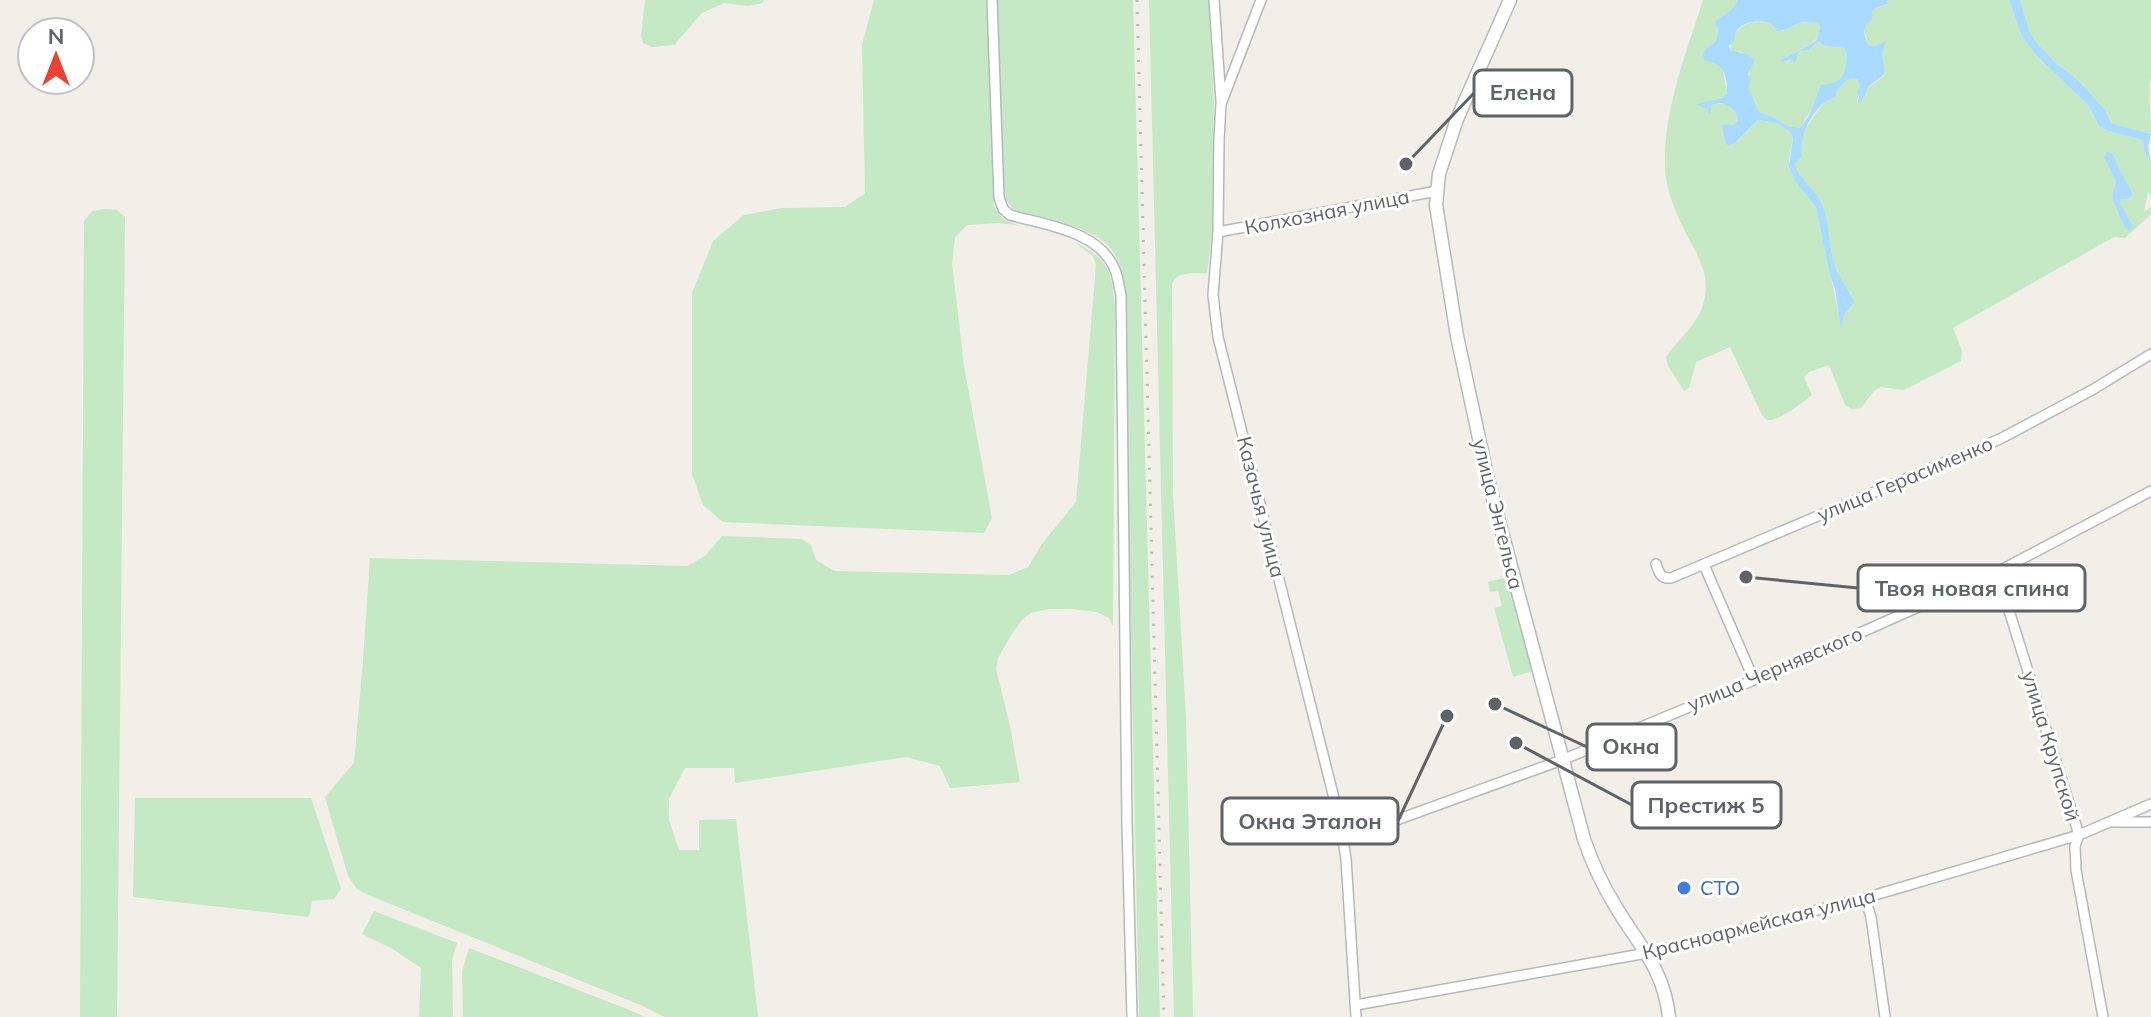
<svg xmlns="http://www.w3.org/2000/svg" width="2151" height="1017" viewBox="0 0 2151 1017" font-family="Mulish,sans-serif">
<style>
.green{fill:#c5e8c5}
.water{fill:#aadaff;fill-rule:evenodd}
.lines{fill:none;stroke-linecap:round;stroke-linejoin:round}
.street-casing{stroke:#b5b8bc;stroke-width:12}
.secondary-casing{stroke:#b6babf;stroke-width:15}
.street{stroke:#fff;stroke-width:9}
.secondary{stroke:#fff;stroke-width:12}
.rail{stroke:#b6b7b8;stroke-width:3;stroke-dasharray:2 10;stroke-linecap:butt}
.shop-dot{fill:#3f7fe0;stroke:#fff;stroke-width:3}
.labels{text-anchor:middle;stroke-width:6;stroke-linejoin:round;paint-order:stroke}
.street-label{font-size:20px;fill:#5f6368;stroke:#fff}
.shop-label{font-size:20px;fill:#366cbe;stroke:#fff;text-anchor:start}
.leader{fill:none;stroke:#5f6368;stroke-width:3}
.callout-dot{fill:#5f6368;stroke:#fff;stroke-width:3}
.callout{fill:#fff;stroke:#5f6368;stroke-width:3}
.callout-label{font-size:22px;text-anchor:middle;font-weight:bold;fill:#5f6368}
</style>
<rect width="100%" height="100%" fill="#f1efe8"/>
<path class="green" d="M645 0H764L762 3 748 6 724 3 702 13 674 45 652 47 643 43 641 36Z
M874 0H988L994 206C1001 219 1007 222 1021 226L999 223 967 225 955 237 952 263 964 366 992 518 984 533 723 522 703 505 692 474V293L713 241 744 215 782 208 845 207 865 193 862 45Z
M995 0H1133L1160 1017H1139L1130 595 1127 299C1124 283 1122 263 1112 250 1094 225 1045 221 1017 212L1012 208 1005 198Z
M1149 0H1209L1214 104 1212 233 1207 273C1194 274 1176 270 1172 285L1173 495 1186 717 1193 1017H1174Z
M1703 0H1738L1731 10 1714 22 1719 30 1714 43 1716 62C1725 70 1724 73 1725 84 1726 87 1727 90 1727 93L1722 98 1698 104 1710 112 1712 105C1725 100 1735 107 1738 120L1734 125H1722L1725 143H1735L1758 120 1777 123 1790 132 1793 138 1789 161 1816 207 1841 325 1844 315 1849 308 1851 294 1839 276 1833 261 1825 214 1820 201 1800 176 1795 166 1802 137 1808 125 1819 109 1847 80 1853 78 1858 80 1860 86 1857 102 1869 87 1885 75 1882 52 1884 42 1875 46H1870C1862 36 1863 18 1875 9 1878 7 1883 6 1887 4L1888 0H2009L2021 34 2029 46 2037 56 2089 106 2099 126 2108 131 2143 140 2144 151 2151 162V196L2148 192 2144 212 2151 207V214L2125 238 2114 237 1953 328 1962 351 1961 361 1904 390 1881 387 1874 391 1861 408 1852 409 1845 405 1829 365 1809 372 1804 377 1812 395C1804 401 1777 423 1767 420 1765 419 1764 417 1762 415L1730 347 1696 362 1689 388 1684 391 1668 366 1666 357C1678 339 1699 324 1704 301 1712 270 1692 248 1680 221 1673 206 1665 184 1665 168 1663 111 1686 54 1703 0Z
M2020 0H2151V77C2148 86 2151 121 2151 134L2111 123 2105 110 2079 81 2056 63 2036 42 2030 33Z
M1760 21 1771 23 1777 31C1795 31 1793 19 1817 23L1820 27C1819 31 1819 36 1816 39 1811 46 1788 57 1781 60L1786 62 1795 59 1801 51 1809 50 1815 44 1819 42 1825 46 1844 48 1846 50C1847 58 1846 78 1837 82 1830 86 1826 83 1819 88L1816 102 1800 128 1787 126 1775 118 1756 111C1756 102 1752 101 1750 93 1747 81 1748 70 1755 60L1741 52 1730 50C1732 32 1741 23 1760 21Z
M105 209 117 210 125 217 117 1017H80L84 221 92 211Z
M1074 242C1108 259 1112 270 1115 307L1113 626 1109 618 1097 612 1071 609H1048L1031 613 1023 619 1013 632 998 658 996 669 1010 726 1020 782 950 788 940 766 906 757 735 783 734 768H685L669 799V820L679 850H699V820L736 819 758 1017H665L638 1004 368 895 357 889 348 876 325 797 354 763 363 661 370 558 687 566 705 556 722 536 801 539 811 545 816 560 834 571 1009 575 1028 567 1042 544 1076 502 1096 265 1093 256Z
M1508 577 1533 671 1513 677 1494 608 1502 606 1498 591 1490 592 1488 582Z
M135 798H311L341 889 334 899 312 901 309 917 133 897Z
M374 911 457 943 452 960 453 1017H419L421 968 391 948 362 934Z
M469 948 627 1009 645 1017H463L462 972Z"/>
<path class="water" d="M1738 0H1888L1887 4 1876 8 1872 12V20C1861 26 1863 37 1870 46H1875L1886 41 1882 52 1885 74 1869 86 1861 102 1857 104 1859 97 1857 92 1860 86 1858 80 1853 78 1847 80 1836 92V97C1815 102 1798 136 1802 156L1797 161 1795 166C1801 181 1814 188 1821 202 1830 221 1828 243 1834 263 1838 278 1849 288 1854 302L1844 315 1841 329 1835 289 1830 275 1816 207 1796 182 1789 167 1793 138 1790 132 1777 123 1758 120 1735 143 1728 145 1725 143 1722 125H1734L1738 120C1736 110 1729 104 1719 103L1712 105 1710 114 1706 109 1696 104 1722 98 1727 93C1727 76 1725 63 1705 61L1703 56C1706 46 1708 49 1714 43 1716 40 1718 33 1719 30L1714 22 1731 10ZM1760 21 1771 23 1777 31C1795 30 1793 19 1817 23L1820 26C1819 32 1819 35 1816 40 1812 45 1786 58 1780 60L1783 62 1790 60 1795 62 1798 54 1801 51 1809 50 1815 44 1819 42 1825 46 1844 48 1846 50C1847 60 1846 79 1835 82 1830 84 1826 84 1821 85 1813 103 1814 111 1800 128L1787 126 1775 118 1757 111C1756 99 1745 91 1751 79L1748 74 1755 60 1747 54 1730 50 1729 46 1734 41C1734 26 1747 22 1760 21Z
M2009 0H2020L2030 33 2036 42 2056 63 2079 81 2105 110 2111 123 2151 134 2148 147 2151 162 2144 151 2143 140 2108 131 2099 126 2089 106 2037 56 2029 46 2021 34Z
M2107 152 2112 153C2117 167 2125 178 2132 193V196L2127 199H2121L2120 203 2132 225 2133 228 2129 230 2125 228 2112 197 2116 181 2104 157Z"/>
<g class="lines">
<defs>
<path id="street" d="M992 0 999 197 1003 209 1010 215C1045 225 1100 231 1115 270 1118 277 1119 287 1121 295L1127 823 1132 1017
M1214 0 1221 101
M1261 0 1221 104 1219 140 1218 232 1213 295 1218 337 1340 822 1346 859 1356 1017
M1218 232 1437 191
M1656 564C1659 573 1661 579 1671 578L2000 439 2092 390 2151 354
M1704 565 1754 680
M1997 572 2079 835 2075 846 2076 870 2103 1017
M2113 822H2151
M1344 839 1562 760 1754 680 1997 572 2151 491
M1865 898 1871 917 1885 1017
M1356 1005 1647 953 1865 898 2079 835 2151 804"/>
<path id="secondary" d="M1510 0 1457 119 1439 174 1436 205 1457 336 1488 480 1584 839C1592 863 1603 886 1616 907 1639 946 1664 969 1669 1017"/>
</defs>
<use href="#street" class="street-casing"/>
<use href="#secondary" class="secondary-casing"/>
<use href="#street" class="street"/>
<use href="#secondary" class="secondary"/>
<path class="rail" d="M1137 0 1164 1017"/>
</g>
<circle class="shop-dot" cx="1684" cy="888" r="8"/>
<g class="labels">
<g class="street-label">
<text transform="translate(1327 212) rotate(-11)" y="7">Колхозная улица</text>
<text transform="translate(1905 479) rotate(-23)" y="7">улица Герасименко</text>
<text transform="translate(1261 507) rotate(76)" y="7">Казачья улица</text>
<text transform="translate(1498 514) rotate(76)" y="7">улица Энгельса</text>
<text transform="translate(1775 669) rotate(-23)" y="7">улица Чернявского</text>
<text transform="translate(2051 746) rotate(73)" y="7">улица Крупской</text>
<text transform="translate(1759 924) rotate(-14)" y="7">Красноармейская улица</text>
</g>
<g class="shop-label">
<text x="1700" y="895">СТО</text>
</g>
</g>
<path class="leader" d="M1406 164L1474 93M1746 577L1858 588M1495 704L1587 747M1516 743L1632 805M1447 716L1398 821"/>
<g class="callout-dot">
<circle cx="1406" cy="164" r="8"/>
<circle cx="1746" cy="577" r="8"/>
<circle cx="1495" cy="704" r="8"/>
<circle cx="1516" cy="743" r="8"/>
<circle cx="1447" cy="716" r="8"/>
</g>
<g class="callout">
<rect x="1474" y="70" width="98" height="46" rx="8"/>
<rect x="1858" y="565" width="227" height="46" rx="8"/>
<rect x="1587" y="724" width="89" height="46" rx="8"/>
<rect x="1632" y="782" width="149" height="46" rx="8"/>
<rect x="1222" y="798" width="176" height="46" rx="8"/>
</g>
<g class="callout-label">
<text x="1523" y="100">Елена</text>
<text x="1972" y="596">Твоя новая спина</text>
<text x="1631" y="754">Окна</text>
<text x="1706" y="813">Престиж 5</text>
<text x="1310" y="829">Окна Эталон</text>
</g>
<g transform="translate(56 56)"><circle r="38" fill="#ffffff" stroke="#bfc1c3" stroke-width="2"/>
<path d="M0-6L14 30L0 20L-14 30Z" fill="#ea4335"/>
<text y="-12" font-size="22" font-weight="bold" text-anchor="middle" fill="#5f6368">N</text>
</g>
</svg>
